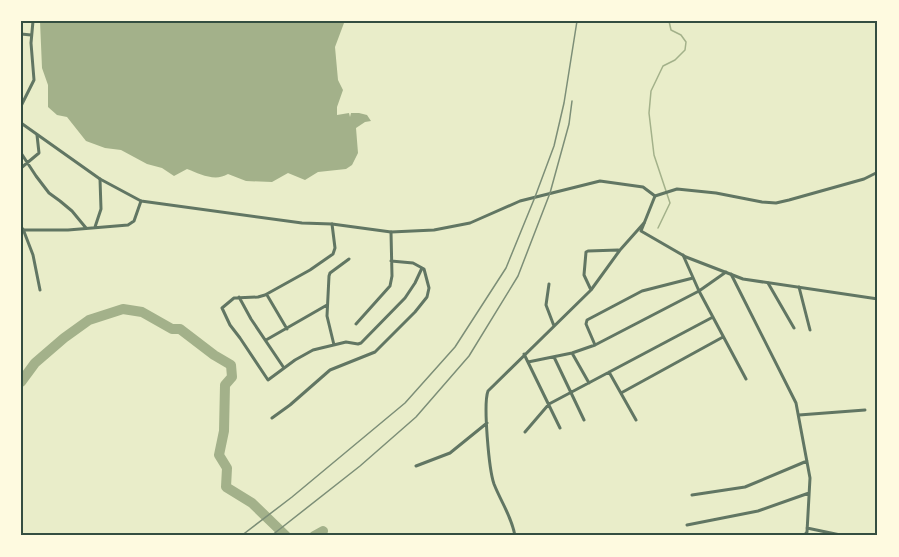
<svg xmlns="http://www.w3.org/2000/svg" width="899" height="557" viewBox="0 0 899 557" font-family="Poppins,sans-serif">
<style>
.water{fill:#a3b18a}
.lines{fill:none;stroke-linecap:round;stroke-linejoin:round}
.stream{stroke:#a3b18a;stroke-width:1.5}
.river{stroke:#a3b18a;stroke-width:10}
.minor{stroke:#617663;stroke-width:3}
.tertiary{stroke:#617663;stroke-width:3}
.rail{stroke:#7c8e77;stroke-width:1.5}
.neatline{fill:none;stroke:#344e41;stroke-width:2}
</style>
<rect width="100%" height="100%" fill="#e9edc9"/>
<path class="water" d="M40 21H350L344 23 335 47 338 80 343 90 337 107V115L349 113 350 117 351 113H359L367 115 371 121 365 122 356 128 358 153 352 165 346 169 318 172 305 180 288 173 272 182 246 181 228 174C215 182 200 174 187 169L174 176 162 168 147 164 121 150 105 148 86 141 67 117 57 115 48 107V85L42 68Z"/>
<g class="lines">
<path class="stream" d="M659 21H663
M658 228 670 203 654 155 649 113 651 91 663 66 675 60 685 50 686 42 681 35 671 30 669 21"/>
<path class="river" d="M21 382 35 363 64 338 89 320 123 309 142 312 172 329H180L214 355 231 365 232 377 225 385 224 431 219 455 227 468 226 487 252 503 286 536
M314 536 323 531"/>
<path class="minor" d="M21 34 31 35
M21 153 36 176 49 193 60 201 72 211 86 228
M21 168 39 153 37 135
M655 196 677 189 716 193 762 202 776 203 789 200 864 179 878 172
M332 224 335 248 333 254 310 270 265 295 258 297 234 298 222 308 230 325 240 338 268 380 295 360 313 350 346 342 358 344 361 343 405 298 415 283 422 268
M95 227 101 209 100 179
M23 229 33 255 40 290
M21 230H68L128 225 134 221 141 201
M683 255 699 291 746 379
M731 274 796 403 810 478 807 532 804 536
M768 283 794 328
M549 284 546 305 554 326
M799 287 810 330
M591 290 584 275 586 252 588 251 618 250
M267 295 287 329
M239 297 251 319 284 368
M356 324 390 286 392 276 391 232
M266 340 327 305
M334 345 327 316 329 276 330 273 349 259
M595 345 586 324 587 320 642 291 693 278
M572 353 589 383
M524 354 560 428
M554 357 584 420
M528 362 572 353 595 345 699 291 726 272
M609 372 636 420
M621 393 723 337
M799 415 865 410
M272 418 290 405 330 370 375 352 415 312 427 297 429 288 424 269 413 263 391 261
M525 432 549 404 713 317
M416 466 450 453 487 423
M692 495 745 487 807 461
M687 525 758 511 809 493
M807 528 845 536
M515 536C512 517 501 502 494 484 489 470 483 404 488 391L591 290 620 250 644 223"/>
<path class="tertiary" d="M21 106 34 80 31 43 33 21
M21 123 100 179 141 201 302 223 332 224 391 232 434 230 470 223 520 201 600 181 643 187 655 196 641 231 686 257 743 279 878 299"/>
<path class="rail" d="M241 536 292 497 405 403 455 347 506 268 535 197 554 146 564 103 577 21
M271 536 360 466 416 417 469 356 518 276 550 193 569 124 572 101"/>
</g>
<rect width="899" height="557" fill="none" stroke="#fefae0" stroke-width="45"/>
<rect x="22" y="22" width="854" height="512" class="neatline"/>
</svg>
